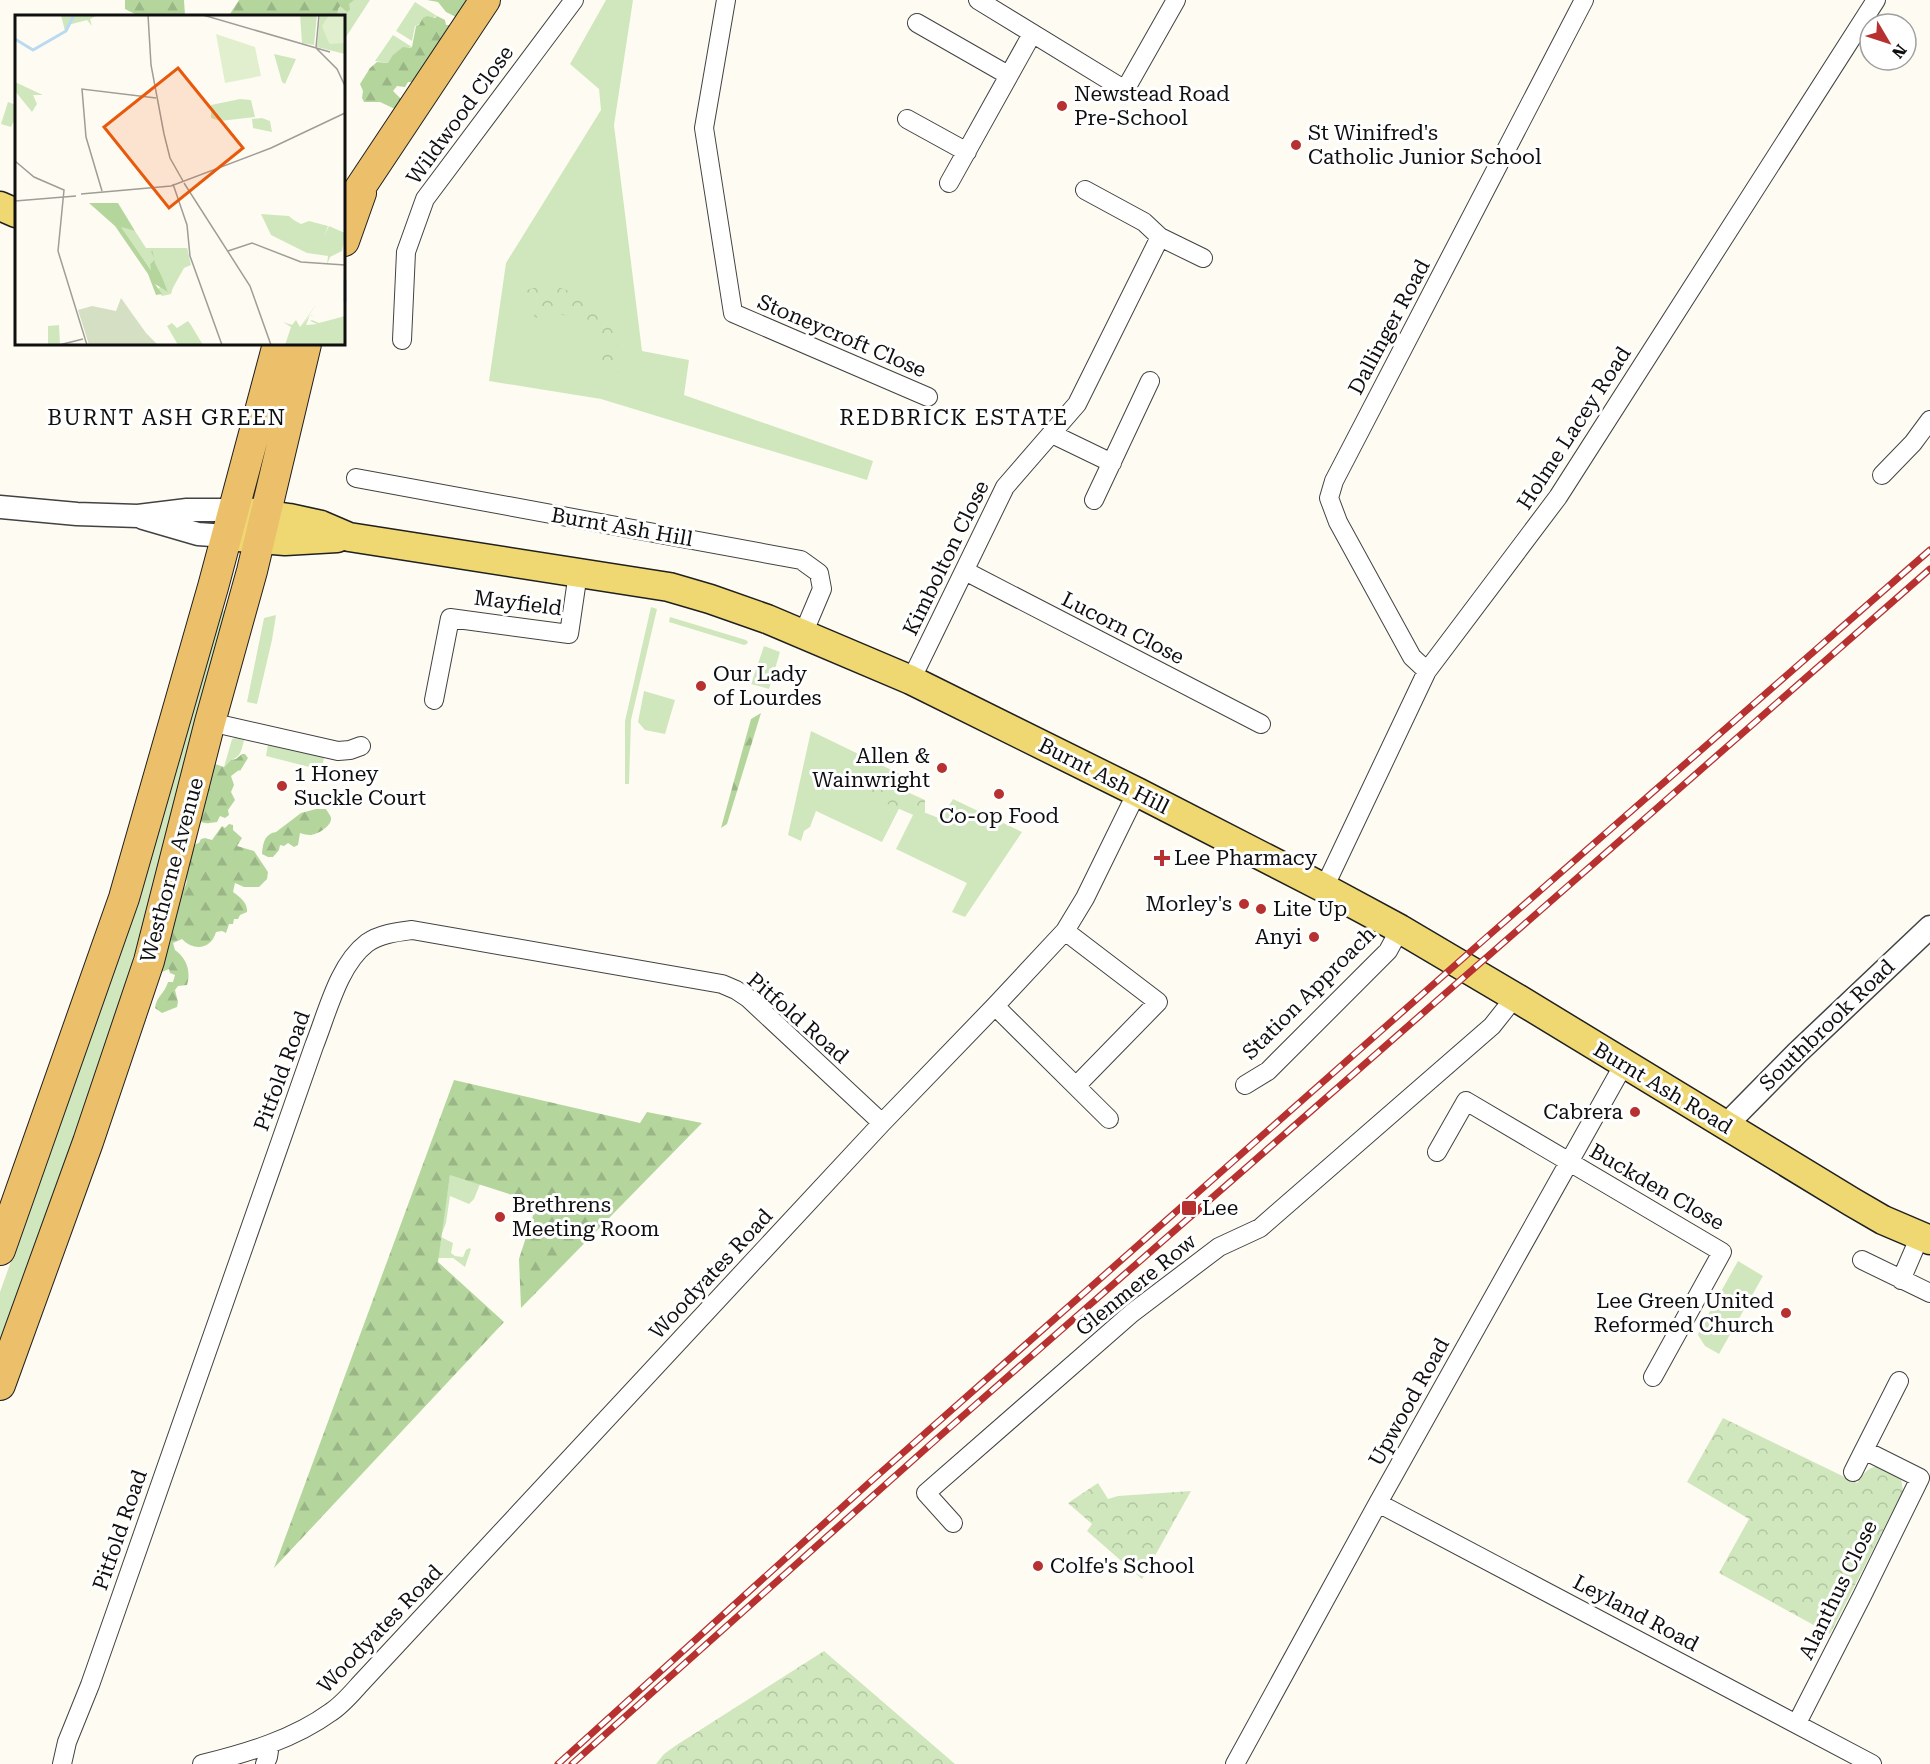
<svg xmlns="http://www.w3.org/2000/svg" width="1930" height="1764" viewBox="0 0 1930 1764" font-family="'Roboto Serif',serif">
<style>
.grass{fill:#d0e7bd}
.forest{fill:url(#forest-firs)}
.park{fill:url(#park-crowns)}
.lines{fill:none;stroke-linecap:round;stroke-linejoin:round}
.minor-casing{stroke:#424242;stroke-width:20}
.tertiary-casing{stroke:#424242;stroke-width:25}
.primary-casing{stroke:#202020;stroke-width:31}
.trunk-casing{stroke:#202020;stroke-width:32}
.minor{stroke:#fff;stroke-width:18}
.tertiary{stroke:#fff;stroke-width:22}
.primary{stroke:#efd871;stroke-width:28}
.trunk{stroke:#ecc06a;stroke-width:30}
.rail-casing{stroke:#b63130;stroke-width:7}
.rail{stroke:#fff;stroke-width:4.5;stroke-dasharray:14;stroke-linecap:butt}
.poi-dot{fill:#b63130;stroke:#fff;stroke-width:2}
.labels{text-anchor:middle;stroke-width:6;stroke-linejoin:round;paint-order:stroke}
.poi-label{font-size:21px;fill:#0f0f0f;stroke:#fff;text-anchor:start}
.street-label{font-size:21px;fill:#0f0f0f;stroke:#fff}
.neighbourhood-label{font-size:22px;letter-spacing:1.5px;fill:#0f0f0f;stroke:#fff}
.inset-river{fill:none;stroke:#badaf2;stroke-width:3}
.inset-road{fill:none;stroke:#9e9d97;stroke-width:1.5}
.view{fill:#e8590c;fill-opacity:0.15;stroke:#e8590c;stroke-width:3}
.inset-edge{fill:none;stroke:#0f0f0f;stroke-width:3}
</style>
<defs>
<pattern id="forest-firs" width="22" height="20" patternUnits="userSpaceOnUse" patternTransform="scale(1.5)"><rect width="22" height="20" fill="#b4d69d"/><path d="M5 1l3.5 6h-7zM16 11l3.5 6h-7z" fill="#9ab686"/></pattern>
<pattern id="park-crowns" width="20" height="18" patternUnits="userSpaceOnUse" patternTransform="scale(1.5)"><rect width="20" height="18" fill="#d0e7bd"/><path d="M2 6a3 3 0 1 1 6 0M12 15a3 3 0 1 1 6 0" fill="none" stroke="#b1c5a1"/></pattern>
</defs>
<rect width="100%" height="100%" fill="#fefcf2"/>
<path class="grass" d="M279 0H370L344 40V16H304Z
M606 0H633L614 125 642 351 689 360 684 395 873 461 867 480 601 399 489 381 506 263 601 110 599 89 570 64Z
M415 2 437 16 415 26 412 41 396 31Z
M393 35 412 47 402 50 388 63 375 61Z
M8 102 16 105V116L11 127 1 124Z
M651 607 657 609 631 720 629 784H625V721Z
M222 610 232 612 140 945 109 1040 0 1347V1292L55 1138 174 777Z
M276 615 272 640 257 704 247 702 264 618Z
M670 617 746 640 748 642 747 644 744 645 669 622Z
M764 646 780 652 769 689 751 684Z
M644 691 675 700 665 734 645 730 638 722Z
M811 731 906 777 908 791 882 842 816 811 810 827 804 831 801 841 788 835Z
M236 738 244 740C239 763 237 753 224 767L232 739Z
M268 744 325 754 321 770 266 756Z
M953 799 1022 832 965 917 952 912 967 883 896 849 916 809 941 819Z
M450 1174 480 1184 474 1199 469 1204 450 1196 446 1223 441 1236Z
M441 1237 453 1243 451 1253 455 1256 463 1257 466 1250 469 1248 471 1249 465 1267 453 1258H438Z
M1738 1261 1763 1276 1719 1354 1705 1346 1698 1335 1700 1329Z"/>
<path class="forest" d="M125 0H184L185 15 139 16 125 9Z
M239 0H354L349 4 350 10 347 12 340 6 338 9 337 16H234L230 14Z
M427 0H475L456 17 446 12 438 2Z
M427 16 435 18 437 16 445 20 446 25H451L414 82H408L405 87 397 86 393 91 401 99 395 109 380 102H364L362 98 363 91 360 84 370 68 377 62 388 63 393 55 403 47 410 48 412 47 416 26 419 25 423 18Z
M761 713 727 824 721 828 751 719Z
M242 754H245L248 758 240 771 239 770 231 776 234 785 231 792 235 800 228 810 229 815 225 818 220 816 217 822C207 823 206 825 197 820L213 766 215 764 224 767 231 760 236 759Z
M316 809H326C327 811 331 816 331 818 332 826 317 835 310 835 307 835 303 834 300 833L298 845 294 847 288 843 284 846 280 845 279 850 273 857H268L262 854C263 844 264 834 276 832L301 813Z
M229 824 233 825V830L242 838 237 846 254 851 268 872 267 879 259 887H244L235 883 233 892C240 897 248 903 247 912L240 915 238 919H234L233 924H229L226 933 222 931 216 932C211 950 193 951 182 939L173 943 175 950C187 959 191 971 187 985L178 986 175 990 178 1002 177 1007 162 1013 155 1008C156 997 165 993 168 982H173L175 975 170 973 169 969 162 972 154 971 164 940H170L182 891C191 880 184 878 185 868 186 858 189 845 199 843L201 839 205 838 212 840 222 826 225 828Z
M454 1080 640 1123 647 1112 702 1123 521 1308 519 1259 537 1203 450 1175 438 1262 504 1322 274 1568Z"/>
<path class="park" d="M543 286C583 286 621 321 619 363 619 369 616 375 615 381L602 376C606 349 594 320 564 315 555 313 544 316 535 318L526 290Z
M880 777 883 781 925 800V812L918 817 883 802 874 801 871 804 862 799 867 787Z
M1723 1418 1857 1483C1870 1462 1881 1462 1901 1478L1903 1491 1830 1634 1719 1573 1749 1519 1687 1482Z
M1098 1483 1108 1499 1118 1496 1191 1491 1142 1579 1087 1531 1092 1524 1068 1503Z
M824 1651 955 1764H656L664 1754 675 1746Z"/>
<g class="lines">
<defs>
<path id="minor" d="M726 0 704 128 733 313 928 397
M978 0 1125 90 1176 0
M917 23 1008 75
M907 119 967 152
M949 183 1032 34
M1160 237 1203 258
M402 340 406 252 425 199 574 0
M1052 434 1112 463
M1882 475 1913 443 1930 420
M356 478 801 560 819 573 822 589 803 634
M1094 500 1150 381
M965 571 1261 724
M1427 671 1412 657 1338 522 1329 498 1334 481 1584 0
M911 680 1005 487 1077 404 1160 237 1144 222 1085 190
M434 700 450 618 569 634 578 573
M210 722 338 751 350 750 361 746
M1324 888 1427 671 1558 497 1876 0
M1065 931 1158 1002 1076 1086
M995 1006 1109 1119
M1245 1085 1268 1071 1388 951 1400 929
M1437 1152 1466 1101 1722 1252 1653 1377
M1862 1260 1930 1293
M1901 1280 1920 1236
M1853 1472 1864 1450
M1378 1503 1872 1764
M953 1523 926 1493 1132 1313 1219 1247 1260 1228 1492 1026 1515 997
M1797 1723 1862 1596 1920 1478 1864 1450 1899 1381
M62 1764 67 1742 90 1685 314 1046C327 1014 338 965 367 943 380 934 397 932 412 930L722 984 736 990 748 998 882 1123
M202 1764C247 1753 294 1739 331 1712 342 1705 352 1693 361 1683L882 1123 995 1006 1065 931 1085 898 1137 792
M265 1764 268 1757 270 1744
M1235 1764 1378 1503 1624 1064"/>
<path id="tertiary" d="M0 507 77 514 138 516 187 510H233
M143 518 198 534 226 536
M1726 1125 1797 1053 1930 927"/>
<path id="primary" d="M0 206 16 213
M233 510 289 518 321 525 349 537 669 587 710 599 767 619 911 680 1137 792 1324 888 1400 929 1515 997 1852 1202 1883 1220 1930 1240
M226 536 285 541 337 538"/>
<path id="trunk" d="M344 212 485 0
M344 241 361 193
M0 1250 124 898 213 587 278 344
M0 1385 88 1142 149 961 210 722 252 571 306 344"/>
</defs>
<use href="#minor" class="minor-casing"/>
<use href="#tertiary" class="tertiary-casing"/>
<use href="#primary" class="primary-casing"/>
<use href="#trunk" class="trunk-casing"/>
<use href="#minor" class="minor"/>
<use href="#tertiary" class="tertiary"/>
<use href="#primary" class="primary"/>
<use href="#trunk" class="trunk"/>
<defs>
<path id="rail" d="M558 1764 870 1482 1487 937 1930 550
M572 1764 940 1436 1930 569"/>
</defs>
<use href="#rail" class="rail-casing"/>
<use href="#rail" class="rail"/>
</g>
<g class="poi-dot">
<circle cx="1062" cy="106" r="6"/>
<circle cx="1296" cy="145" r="6"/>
<circle cx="701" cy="686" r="6"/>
<circle cx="942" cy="768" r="6"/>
<circle cx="282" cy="786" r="6"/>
<circle cx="999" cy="794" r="6"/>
<path d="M1159 849h6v6h6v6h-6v6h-6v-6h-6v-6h6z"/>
<circle cx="1244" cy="904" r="6"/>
<circle cx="1261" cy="909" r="6"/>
<circle cx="1314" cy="937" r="6"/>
<circle cx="1635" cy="1112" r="6"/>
<rect x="1181" y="1200" width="16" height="16" rx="3"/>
<circle cx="500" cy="1217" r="6"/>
<circle cx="1786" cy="1313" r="6"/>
<circle cx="1038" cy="1566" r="6"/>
</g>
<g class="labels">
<g class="poi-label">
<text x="1074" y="101">Newstead Road<tspan x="1074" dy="24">Pre-School</tspan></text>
<text x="1308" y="140">St Winifred's<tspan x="1308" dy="24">Catholic Junior School</tspan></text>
<text x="713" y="681">Our Lady<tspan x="713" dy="24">of Lourdes</tspan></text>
<text x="930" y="763" text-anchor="end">Allen &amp;<tspan x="930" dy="24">Wainwright</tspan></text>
<text x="294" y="781">1 Honey<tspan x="294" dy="24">Suckle Court</tspan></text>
<text x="999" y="823" text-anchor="middle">Co-op Food</text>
<text x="1174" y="865">Lee Pharmacy</text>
<text x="1232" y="911" text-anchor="end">Morley's</text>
<text x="1273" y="916">Lite Up</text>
<text x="1302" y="944" text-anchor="end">Anyi</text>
<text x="1623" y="1119" text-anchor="end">Cabrera</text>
<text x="512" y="1212">Brethrens<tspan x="512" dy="24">Meeting Room</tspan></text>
<text x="1202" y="1215">Lee</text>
<text x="1774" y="1308" text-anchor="end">Lee Green United<tspan x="1774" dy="24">Reformed Church</tspan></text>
<text x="1050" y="1573">Colfe's School</text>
</g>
<g class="street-label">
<text transform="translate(460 115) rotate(-54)" y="7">Wildwood Close</text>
<text transform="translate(1389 327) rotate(-62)" y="7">Dallinger Road</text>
<text transform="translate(842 336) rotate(23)" y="7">Stoneycroft Close</text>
<text transform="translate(1574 428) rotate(-57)" y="7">Holme Lacey Road</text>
<text transform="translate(622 527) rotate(10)" y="7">Burnt Ash Hill</text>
<text transform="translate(946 558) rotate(-64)" y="7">Kimbolton Close</text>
<text transform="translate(518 603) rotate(7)" y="7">Mayfield</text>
<text transform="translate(1123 628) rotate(27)" y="7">Lucorn Close</text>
<text transform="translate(1104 776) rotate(27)" y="7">Burnt Ash Hill</text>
<text transform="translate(172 870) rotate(-75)" y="7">Westhorne Avenue</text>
<text transform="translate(1309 993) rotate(-45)" y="7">Station Approach</text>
<text transform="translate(798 1018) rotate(41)" y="7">Pitfold Road</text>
<text transform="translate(1827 1025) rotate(-44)" y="7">Southbrook Road</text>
<text transform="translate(282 1071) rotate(-70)" y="7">Pitfold Road</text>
<text transform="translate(1663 1088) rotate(31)" y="7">Burnt Ash Road</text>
<text transform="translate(1657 1187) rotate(30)" y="7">Buckden Close</text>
<text transform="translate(711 1274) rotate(-47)" y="7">Woodyates Road</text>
<text transform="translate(1136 1285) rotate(-39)" y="7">Glenmere Row</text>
<text transform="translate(1409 1402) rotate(-61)" y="7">Upwood Road</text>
<text transform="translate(120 1530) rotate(-71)" y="7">Pitfold Road</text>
<text transform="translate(1838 1590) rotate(-64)" y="7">Alanthus Close</text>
<text transform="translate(1636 1613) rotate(28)" y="7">Leyland Road</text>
<text transform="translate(380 1629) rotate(-46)" y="7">Woodyates Road</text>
</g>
<g class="neighbourhood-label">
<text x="167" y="425">BURNT ASH GREEN</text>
<text x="954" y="425">REDBRICK ESTATE</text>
</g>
</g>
<g transform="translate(15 15)">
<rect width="330" height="330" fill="#fefcf2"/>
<path d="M259 39 281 44 270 69 267 67ZM277 204 286 209 294 206 313 211 309 222 303 225 278 209 287 213ZM105 211 120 216 131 233H172L174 242 164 251 156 279 147 281 142 275 147 270 153 277 140 244 135 249 137 256ZM303 287 286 312 295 300H296L299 302 295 300 291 310 302 309 295 306 297 305 304 308 330 301V330H270L276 312 268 307 277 310 281 305 285 312ZM44 310 45 329 33 330V311Z" fill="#d0e7bd"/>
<path d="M74 188H103L120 216 106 212 136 255 135 249 140 244 136 237 141 233 140 243 153 277 140 269 147 279 141 280 133 259 100 211Z" fill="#b4d69d"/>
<path d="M106 283 131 318 143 330H74L63 295 77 291 101 296Z" fill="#d5dfc3"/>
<path d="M46 0H81V1L75 4 77 11 72 5 53 10 50 16ZM285 0H302L299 30 287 28ZM305 0H330V39L302 32ZM0 67 28 80H18L22 89 17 97 0 76ZM225 84 236 85 240 102 205 106 196 103V90ZM247 103 255 106 257 117 238 113 237 104ZM246 199 274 201 292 217 309 221 314 211 330 218 327 236 315 242 312 250 313 241 292 238 256 220ZM137 233H172L176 250 169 253 155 278 140 248ZM173 306 176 310 188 330H163L152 311 157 308 162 313Z" fill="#d0e7bd"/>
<path d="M314 0 329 1 330 28 315 29 313 26 307 11ZM201 19 240 32 246 61 210 68Z" fill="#e1efce"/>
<path class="inset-river" d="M0 24 18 35 51 16 59 0M330 265V287"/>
<path class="inset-road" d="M133 0 136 50 149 119 155 143 168 166M188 0 315 37M304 0 301 33 322 54 330 71M0 146 19 162 49 175 43 236 72 330M169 168 235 271 256 330M158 169 172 210 175 241 207 330M87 176 71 122 67 74 141 83M66 179 156 171 256 133 330 98M0 186 61 181M213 236 237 228 286 247 330 250M44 330 68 324"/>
<path class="view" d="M163 53 228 133 154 193 89 112Z"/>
<rect width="330" height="330" class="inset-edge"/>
</g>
<g transform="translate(1888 42) rotate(129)"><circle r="28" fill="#ffffff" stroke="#9f9f9f" stroke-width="1.5"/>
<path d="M0-4.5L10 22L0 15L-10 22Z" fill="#b63130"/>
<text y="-9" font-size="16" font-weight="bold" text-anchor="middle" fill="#0f0f0f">N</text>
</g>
</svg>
